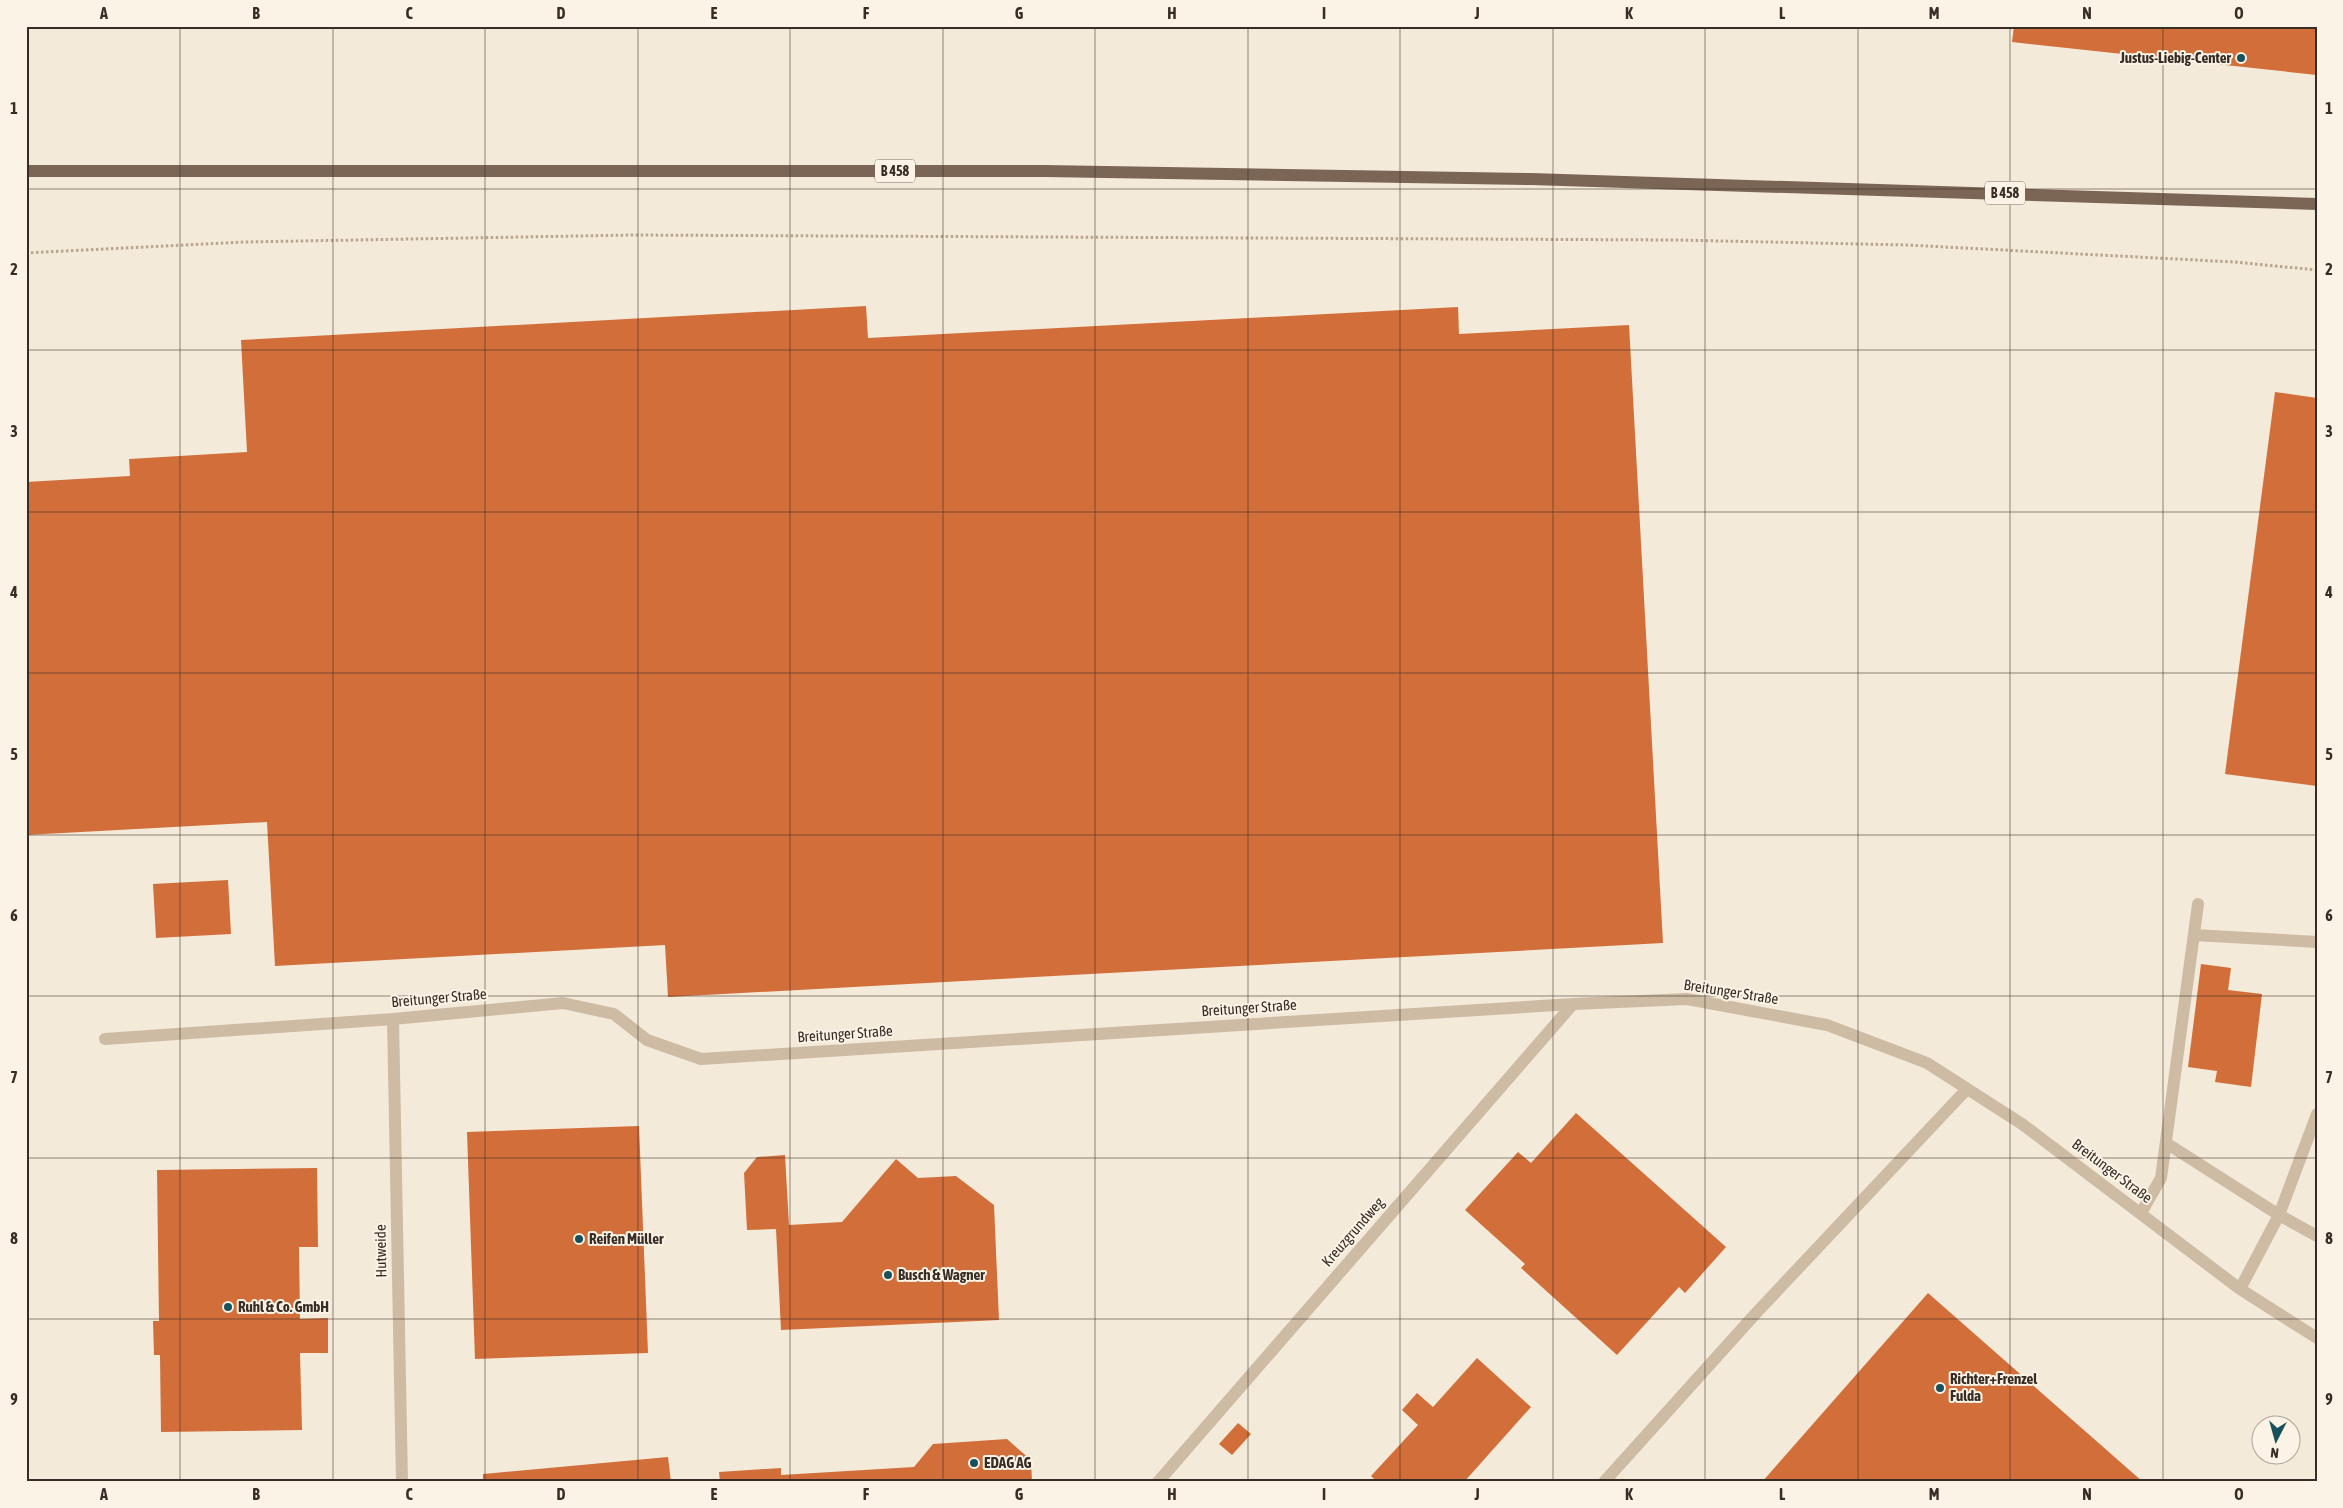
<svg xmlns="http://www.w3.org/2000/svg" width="2343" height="1508" viewBox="0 0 2343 1508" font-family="'Asap Condensed',sans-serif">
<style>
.building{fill:#d16e39}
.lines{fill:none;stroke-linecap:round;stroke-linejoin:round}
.path{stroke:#b9a58e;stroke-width:3;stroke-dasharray:2.5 2.5;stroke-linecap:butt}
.minor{stroke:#cdbba4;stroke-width:12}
.major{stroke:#7b6656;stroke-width:12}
.grid{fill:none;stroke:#372d26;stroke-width:1;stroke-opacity:0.55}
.poi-dot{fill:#18515c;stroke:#fbf3e5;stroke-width:2}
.labels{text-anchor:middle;stroke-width:4;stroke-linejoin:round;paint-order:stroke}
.shield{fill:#fbf3e5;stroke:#72685f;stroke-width:1}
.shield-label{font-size:14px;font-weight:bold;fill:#372d26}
.poi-label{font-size:15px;font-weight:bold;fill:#372d26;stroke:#fbf3e5;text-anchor:start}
.street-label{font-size:15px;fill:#372d26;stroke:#fbf3e5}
.neatline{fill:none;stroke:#372d26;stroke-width:2}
.grid-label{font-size:16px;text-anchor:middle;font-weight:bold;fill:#372d26}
</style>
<rect width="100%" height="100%" fill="#f4ead9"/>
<path class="building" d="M2014 26H2317V75L2012 42Z
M866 306 868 338 1458 307 1459 334 1629 325 1663 943 668 997 665 945 275 966 267 822 26 835V482L130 476 129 459 247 452 241 340Z
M2275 392 2317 398V786L2225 774Z
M228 880 231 934 156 938 153 884Z
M2201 964 2231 968 2228 990 2262 994 2251 1087 2215 1082 2217 1071 2188 1067Z
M1576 1113 1726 1247 1685 1293 1679 1287 1617 1355 1521 1268 1525 1264 1465 1210 1518 1152 1531 1163Z
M639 1126 648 1353 475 1359 467 1132Z
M785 1155 789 1225 842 1222 896 1159 918 1178 956 1176 994 1205 999 1320 781 1330 776 1229 747 1230 744 1173 757 1157Z
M317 1168 318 1247H299L300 1319 328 1318V1353H300L302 1430 161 1432 160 1355H154L153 1321H159L157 1170Z
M1928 1293 2143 1482H1762Z
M1477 1358 1531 1407 1464 1482H1377L1371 1476 1418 1425 1402 1410 1417 1393 1433 1407Z
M26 1406H28L29 1482H26Z
M1238 1423 1251 1434 1232 1455 1219 1444Z
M1007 1439 1031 1460 1032 1482H720L719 1472 781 1468V1475L914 1467 933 1444Z
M668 1457 671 1482H483V1474Z"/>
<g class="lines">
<path class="path" d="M26 253 245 242 632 235 1675 240 1907 245 2234 262 2317 270"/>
<path class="minor" d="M2194 935 2317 942
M393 1019 402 1482
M105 1039 393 1019 563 1003 614 1014 647 1040 701 1059 1573 1004 1687 999 1827 1025 1927 1063 2022 1124 2240 1289 2317 1338
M2166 1143 2279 1215 2317 1114
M2141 1213 2161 1178 2198 904
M2240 1289 2279 1215 2317 1236
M1158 1482 1573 1004
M1604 1482 1758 1311 1967 1089"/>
<path class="major" d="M26 171H1045L1531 179 2317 204"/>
</g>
<path class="grid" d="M180 26V1482M333 26V1482M485 26V1482M638 26V1482M790 26V1482M943 26V1482M1095 26V1482M1248 26V1482M1400 26V1482M1553 26V1482M1705 26V1482M1858 26V1482M2010 26V1482M2163 26V1482M26 189H2317M26 350H2317M26 512H2317M26 673H2317M26 835H2317M26 996H2317M26 1158H2317M26 1319H2317"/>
<g class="poi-dot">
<circle cx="2241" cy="58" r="5"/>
<circle cx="579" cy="1239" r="5"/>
<circle cx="888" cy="1275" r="5"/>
<circle cx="228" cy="1307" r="5"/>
<circle cx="1940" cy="1388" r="5"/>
<circle cx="974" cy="1463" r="5"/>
</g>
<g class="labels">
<g class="shield">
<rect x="875" y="159.5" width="40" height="23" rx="4"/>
<rect x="1985" y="181.5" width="40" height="23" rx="4"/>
</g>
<g class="shield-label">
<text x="895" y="176">B 458</text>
<text x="2005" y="198">B 458</text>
</g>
<g class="poi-label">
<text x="2231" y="63" text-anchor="end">Justus-Liebig-Center</text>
<text x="589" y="1244">Reifen Müller</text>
<text x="898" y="1280">Busch &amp; Wagner</text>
<text x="238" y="1312">Ruhl &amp; Co. GmbH</text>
<text x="1950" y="1384">Richter+Frenzel<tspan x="1950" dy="17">Fulda</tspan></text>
<text x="984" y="1468">EDAG AG</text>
</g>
<g class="street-label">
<text transform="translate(1731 992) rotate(9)" y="5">Breitunger Straße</text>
<text transform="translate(439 998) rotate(-5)" y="5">Breitunger Straße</text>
<text transform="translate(1249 1008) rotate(-4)" y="5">Breitunger Straße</text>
<text transform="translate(845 1034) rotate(-4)" y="5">Breitunger Straße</text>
<text transform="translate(2112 1171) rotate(37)" y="5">Breitunger Straße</text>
<text transform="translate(1353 1232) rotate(-49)" y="5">Kreuzgrundweg</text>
<text transform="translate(381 1251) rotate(-91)" y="5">Hutweide</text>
</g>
</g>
<rect width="2343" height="1508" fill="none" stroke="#fbf3e5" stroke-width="55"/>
<g transform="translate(2276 1440) rotate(186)"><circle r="24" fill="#fbf3e5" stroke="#ada499"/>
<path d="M0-4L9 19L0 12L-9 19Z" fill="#18515c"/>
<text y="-8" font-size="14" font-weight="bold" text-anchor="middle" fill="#372d26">N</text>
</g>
<rect x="28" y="28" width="2288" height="1452" class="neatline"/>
<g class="grid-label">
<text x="104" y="19">A</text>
<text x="256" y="19">B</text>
<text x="409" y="19">C</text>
<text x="561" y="19">D</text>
<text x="714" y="19">E</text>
<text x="866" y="19">F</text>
<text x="1019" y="19">G</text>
<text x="1172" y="19">H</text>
<text x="1324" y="19">I</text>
<text x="1477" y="19">J</text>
<text x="1629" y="19">K</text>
<text x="1782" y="19">L</text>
<text x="1934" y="19">M</text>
<text x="2087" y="19">N</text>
<text x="2239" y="19">O</text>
<text x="14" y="114">1</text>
<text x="2329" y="114">1</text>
<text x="14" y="275">2</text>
<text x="2329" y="275">2</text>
<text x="14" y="437">3</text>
<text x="2329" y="437">3</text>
<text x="14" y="598">4</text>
<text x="2329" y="598">4</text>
<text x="14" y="760">5</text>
<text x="2329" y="760">5</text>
<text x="14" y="921">6</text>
<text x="2329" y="921">6</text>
<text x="14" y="1083">7</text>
<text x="2329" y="1083">7</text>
<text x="14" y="1244">8</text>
<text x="2329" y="1244">8</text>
<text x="14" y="1405">9</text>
<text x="2329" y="1405">9</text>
<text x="104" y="1500">A</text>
<text x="256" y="1500">B</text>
<text x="409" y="1500">C</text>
<text x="561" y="1500">D</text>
<text x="714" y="1500">E</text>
<text x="866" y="1500">F</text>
<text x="1019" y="1500">G</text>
<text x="1172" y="1500">H</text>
<text x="1324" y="1500">I</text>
<text x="1477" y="1500">J</text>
<text x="1629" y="1500">K</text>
<text x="1782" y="1500">L</text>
<text x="1934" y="1500">M</text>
<text x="2087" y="1500">N</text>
<text x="2239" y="1500">O</text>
</g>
</svg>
